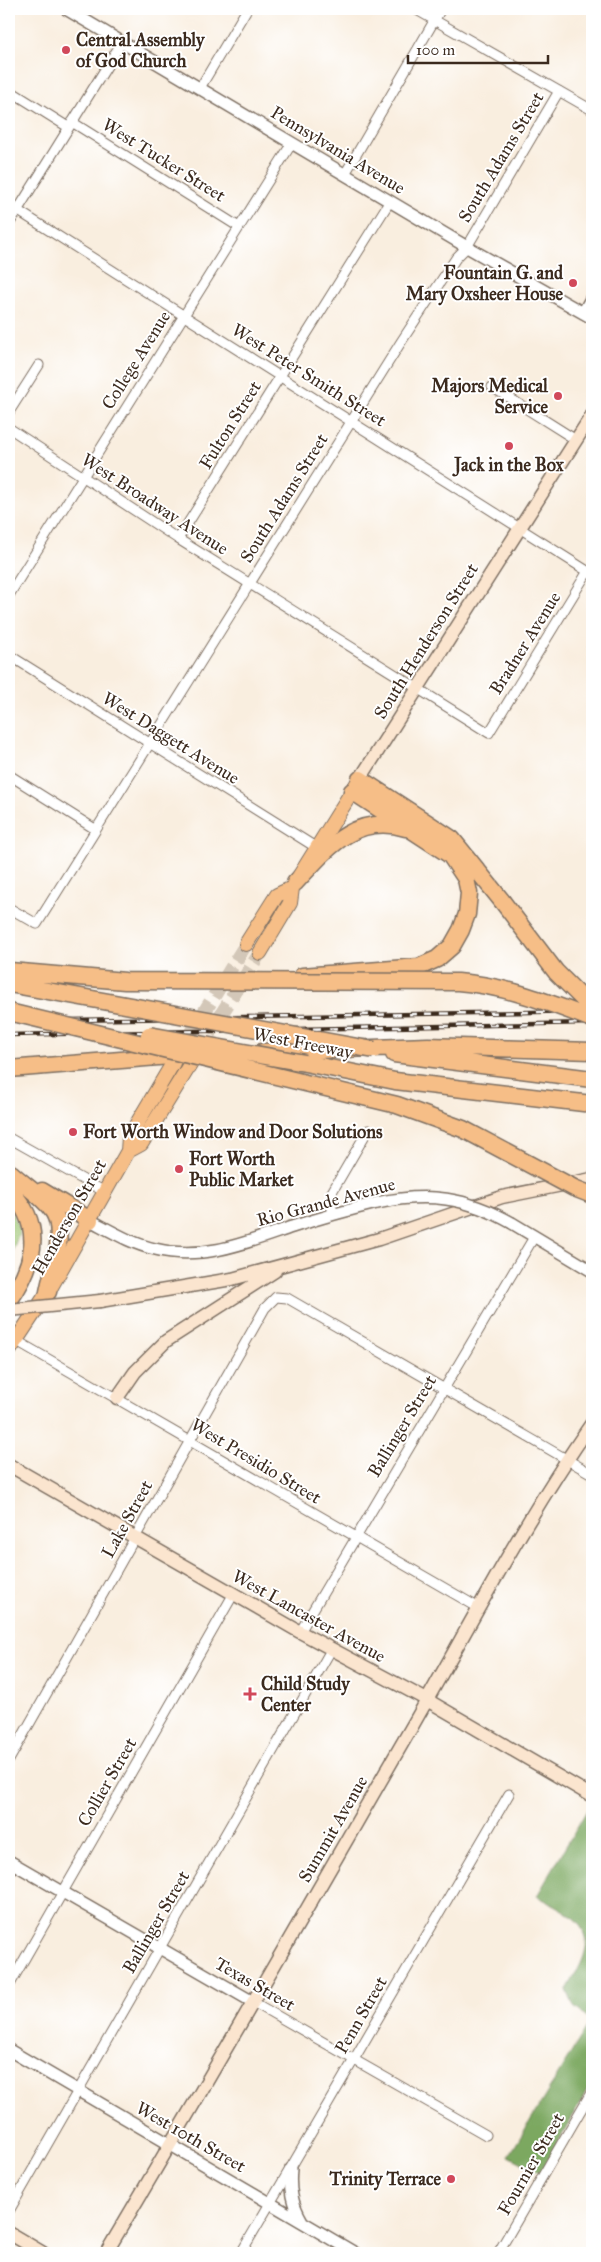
<svg xmlns="http://www.w3.org/2000/svg" width="601" height="2262" viewBox="0 0 601 2262" font-family="'IM FELL Great Primer',serif">
<style>
.green{fill:#9ac26d;stroke:#6a7646}
.forest{fill:#7ba860;stroke:#5b693f}
.lines{fill:none;stroke-linecap:round;stroke-linejoin:round}
.primary-tunnel{stroke:#d3c7b8;stroke-width:14;stroke-dasharray:14 7;stroke-linecap:butt}
.minor-casing{stroke:#7e6f62;stroke-width:11}
.tertiary-casing{stroke:#7e6f62;stroke-width:14}
.secondary-casing{stroke:#7e6f62;stroke-width:15}
.primary-casing{stroke:#7e6f62;stroke-width:16}
.motorway-casing{stroke:#7e6f62;stroke-width:19}
.minor{stroke:#fff;stroke-width:9}
.tertiary{stroke:#fff;stroke-width:11}
.secondary{stroke:#fbe5cf;stroke-width:12}
.primary{stroke:#f6be87;stroke-width:14}
.motorway{stroke:#f6be87;stroke-width:16}
.rail-casing{stroke:#3b2a1e;stroke-width:4.5}
.rail{stroke:#fff;stroke-width:2.5;stroke-dasharray:8;stroke-linecap:butt}
.tertiary-bridge-casing{stroke:#7e6f62;stroke-width:14;stroke-linecap:butt}
.secondary-bridge-casing{stroke:#7e6f62;stroke-width:15;stroke-linecap:butt}
.motorway-bridge-casing{stroke:#7e6f62;stroke-width:19;stroke-linecap:butt}
.tertiary-bridge{stroke:#fff;stroke-width:11}
.secondary-bridge{stroke:#fbe5cf;stroke-width:12}
.motorway-bridge{stroke:#f6be87;stroke-width:16}
.poi-dot{fill:#d1495b;stroke:#fff;stroke-width:2}
.labels{text-anchor:middle;stroke-width:4;stroke-linejoin:round;paint-order:stroke}
.poi-label{font-size:18px;font-weight:bold;fill:#3b2a1e;stroke:#fff;text-anchor:start}
.street-label{font-size:18px;fill:#3b2a1e;stroke:#fff}
</style>
<rect width="100%" height="100%" fill="#fff"/>
<filter id="ink" filterUnits="userSpaceOnUse"><feTurbulence type="fractalNoise" baseFrequency=".02" numOctaves="2"/><feDisplacementMap in="SourceGraphic" scale="10" xChannelSelector="R" yChannelSelector="G"/><feConvolveMatrix kernelMatrix="1 2 1 2 8 2 1 2 1" color-interpolation-filters="sRGB"/></filter>
<filter id="wash" filterUnits="userSpaceOnUse"><feTurbulence type="fractalNoise" baseFrequency=".0096" numOctaves="4" result="noise"/><feDisplacementMap in="SourceGraphic" scale="20" xChannelSelector="R" yChannelSelector="G"/><feGaussianBlur stdDeviation="1.12" result="paint"/><feColorMatrix in="noise" values="0 0 0 0 0 0 0 0 0 0 0 0 0 0 0 0 0 1.4 0 .05"/><feComposite in="paint" operator="in"/></filter>
<g filter="url(#wash)">
<rect width="100%" height="100%" fill="#f9eedf"/>
<path class="green" d="M9 1206 20 1231 9 1260Z"/>
<path class="forest" d="M587 1810 592 1813V2082L541 2173 509 2156 591 2020 574 2007 567 1990C573 1978 582 1965 585 1952 594 1921 558 1908 537 1896Z"/>
</g>
<g filter="url(#ink)">
<g class="lines">
<path class="primary-tunnel" d="M181 1050 246 944
M198 1051 260 953"/>
<defs>
<path id="minor" d="M415 9 592 110
M200 88 247 9
M9 90 68 127
M72 122 239 227
M345 174 441 9
M9 205 592 574
M9 224 122 42
M492 387 576 440
M9 412 39 365
M9 428 178 539 489 733 588 571
M178 539 390 201
M9 595 292 143
M9 655 317 848
M9 775 95 829
M9 908 37 924 401 342 456 258 467 247 559 91
M9 1138 105 1192
M332 1215V1192L368 1130
M17 1341 479 1608
M300 1632 534 1237
M9 1760 265 1308 276 1297 287 1298 592 1474
M9 1986 233 1595
M253 2002 486 2135
M9 2211 331 1650
M241 2253 509 1794
M498 2253 592 2091"/>
<path id="tertiary" d="M66 9 467 247 592 318
M583 313 592 297
M90 1220C111 1231 132 1244 155 1249 203 1261 248 1242 292 1227 320 1218 348 1210 377 1203
M512 1223 592 1271
M9 1861 253 2002
M9 2050 355 2253
M291 2169C289 2189 292 2204 302 2221"/>
<path id="secondary" d="M360 779 592 415
M100 1301 232 1279 379 1239 502 1197 592 1179
M117 1398 135 1372 166 1341 275 1271
M9 1465 300 1632 427 1700 592 1796
M9 2233 43 2253
M106 2253C209 2080 309 1905 410 1730 469 1627 524 1520 592 1423"/>
<path id="primary" d="M246 944 277 895 292 888
M260 953 290 903 292 888 358 782
M128 1151 141 1144 191 1063
M9 1351 48 1292 128 1151 129 1137 173 1063"/>
<path id="motorway" d="M360 779 452 839 502 901
M295 883C327 849 354 813 406 828
M302 976 419 967 437 959 452 946 461 930 467 914 469 893 466 879 450 855 352 791
M262 1052 428 1046 592 1051
M394 1054 592 1079
M305 1063 395 1081 592 1104
M9 1069 183 1055
M11 1173C24 1185 45 1198 54 1213 66 1234 52 1270 48 1292
M9 1190C45 1225 35 1264 9 1301
M42 1191 90 1220"/>
</defs>
<use href="#minor" class="minor-casing"/>
<use href="#tertiary" class="tertiary-casing"/>
<use href="#secondary" class="secondary-casing"/>
<use href="#primary" class="primary-casing"/>
<use href="#motorway" class="motorway-casing"/>
<use href="#minor" class="minor"/>
<use href="#tertiary" class="tertiary"/>
<use href="#secondary" class="secondary"/>
<use href="#primary" class="primary"/>
<use href="#motorway" class="motorway"/>
<defs>
<path id="rail" d="M9 1021 592 1011
M9 1035 592 1023"/>
</defs>
<use href="#rail" class="rail-casing"/>
<use href="#rail" class="rail"/>
<defs>
<path id="tertiary-bridge" d="M377 1203C428 1192 466 1197 512 1223"/>
<path id="secondary-bridge" d="M9 1310 100 1301"/>
<path id="motorway-bridge" d="M502 901 556 972 592 1008
M10 971 125 981 458 982C506 986 548 1002 592 1019
M9 984 374 1050
M9 1012 397 1105 463 1129 574 1188 592 1195
M149 1035 305 1063"/>
</defs>
<use href="#tertiary-bridge" class="tertiary-bridge-casing"/>
<use href="#secondary-bridge" class="secondary-bridge-casing"/>
<use href="#motorway-bridge" class="motorway-bridge-casing"/>
<use href="#tertiary-bridge" class="tertiary-bridge"/>
<use href="#secondary-bridge" class="secondary-bridge"/>
<use href="#motorway-bridge" class="motorway-bridge"/>
</g>
</g>
<g class="poi-dot">
<circle cx="66" cy="50" r="5"/>
<circle cx="573" cy="283" r="5"/>
<circle cx="558" cy="396" r="5"/>
<circle cx="509" cy="446" r="5"/>
<circle cx="73" cy="1132" r="5"/>
<circle cx="179" cy="1169" r="5"/>
<path d="M247.5 1686.5h5v5h5v5h-5v5h-5v-5h-5v-5h5z"/>
<circle cx="451" cy="2179" r="5"/>
</g>
<g class="labels">
<g class="poi-label">
<text x="76" y="46">Central Assembly<tspan x="76" dy="21">of God Church</tspan></text>
<text x="563" y="279" text-anchor="end">Fountain G. and<tspan x="563" dy="21">Mary Oxsheer House</tspan></text>
<text x="548" y="392" text-anchor="end">Majors Medical<tspan x="548" dy="21">Service</tspan></text>
<text x="509" y="471" text-anchor="middle">Jack in the Box</text>
<text x="83" y="1138">Fort Worth Window and Door Solutions</text>
<text x="189" y="1165">Fort Worth<tspan x="189" dy="21">Public Market</tspan></text>
<text x="261" y="1690">Child Study<tspan x="261" dy="21">Center</tspan></text>
<text x="441" y="2185" text-anchor="end">Trinity Terrace</text>
</g>
<g class="street-label">
<text transform="translate(338 150) rotate(31)" y="6">Pennsylvania Avenue</text>
<text transform="translate(501 157) rotate(-59)" y="6">South Adams Street</text>
<text transform="translate(164 160) rotate(32)" y="6">West Tucker Street</text>
<text transform="translate(136 360) rotate(-58)" y="6">College Avenue</text>
<text transform="translate(309 375) rotate(32)" y="6">West Peter Smith Street</text>
<text transform="translate(230 425) rotate(-58)" y="6">Fulton Street</text>
<text transform="translate(284 498) rotate(-58)" y="6">South Adams Street</text>
<text transform="translate(155 504) rotate(33)" y="6">West Broadway Avenue</text>
<text transform="translate(426 641) rotate(-58)" y="6">South Henderson Street</text>
<text transform="translate(525 643) rotate(-58)" y="6">Bradner Avenue</text>
<text transform="translate(171 738) rotate(32)" y="6">West Daggett Avenue</text>
<text transform="translate(303 1043) rotate(11)" y="6">West Freeway</text>
<text transform="translate(326 1202) rotate(-15)" y="6">Rio Grande Avenue</text>
<text transform="translate(69 1217) rotate(-60)" y="6">Henderson Street</text>
<text transform="translate(402 1426) rotate(-59)" y="6">Ballinger Street</text>
<text transform="translate(256 1461) rotate(31)" y="6">West Presidio Street</text>
<text transform="translate(127 1519) rotate(-61)" y="6">Lake Street</text>
<text transform="translate(309 1616) rotate(29)" y="6">West Lancaster Avenue</text>
<text transform="translate(107 1782) rotate(-60)" y="6">Collier Street</text>
<text transform="translate(333 1829) rotate(-60)" y="6">Summit Avenue</text>
<text transform="translate(156 1922) rotate(-60)" y="6">Ballinger Street</text>
<text transform="translate(255 1984) rotate(30)" y="6">Texas Street</text>
<text transform="translate(361 2015) rotate(-60)" y="6">Penn Street</text>
<text transform="translate(191 2137) rotate(30)" y="6">West 10th Street</text>
<text transform="translate(531 2164) rotate(-60)" y="6">Fournier Street</text>
</g>
</g>
<rect width="601" height="2262" fill="none" stroke="#fff" stroke-width="30"/>
<path d="M408 55v8h140v-8" fill="none" stroke="#3b2a1e" stroke-width="2.5"/>
<text x="416" y="55" font-size="15" fill="#3b2a1e" stroke="#ffffff" stroke-width="4" paint-order="stroke">100 m</text>
</svg>
